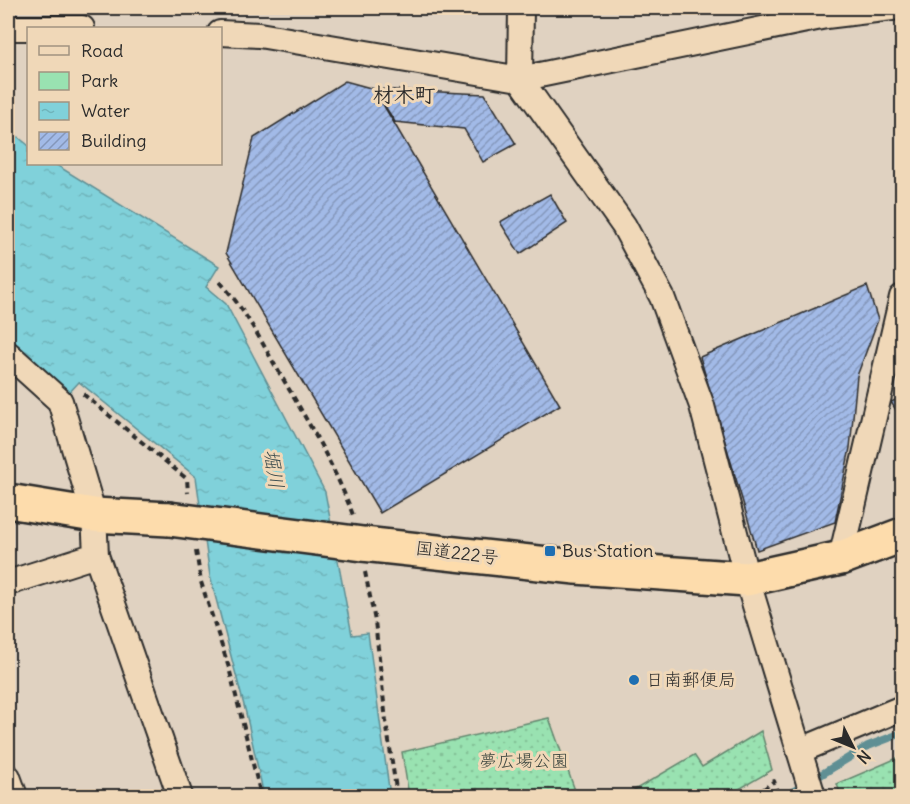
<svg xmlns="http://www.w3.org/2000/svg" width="910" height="804" viewBox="0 0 910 804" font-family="Delius,'Klee One',sans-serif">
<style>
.green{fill:url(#green-dots);stroke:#62866e;stroke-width:1.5}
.water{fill:url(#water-ripples);stroke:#5e8f94;stroke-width:1.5}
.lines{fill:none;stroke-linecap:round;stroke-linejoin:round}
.stream{stroke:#5e8f94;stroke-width:8}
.building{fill:url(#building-hatch);stroke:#2b2b2b;stroke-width:1.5}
.minor-casing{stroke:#2b2b2b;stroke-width:28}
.highway-casing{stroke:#2b2b2b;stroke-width:38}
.path{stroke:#2b2b2b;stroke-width:4;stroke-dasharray:6 4.5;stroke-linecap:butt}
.minor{stroke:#f0d8b8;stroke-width:24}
.highway{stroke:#fddcac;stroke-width:33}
.highway-bridge-casing{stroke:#2b2b2b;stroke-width:38;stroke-linecap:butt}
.highway-bridge{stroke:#fddcac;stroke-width:33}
.poi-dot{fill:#1f6fb2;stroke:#f0d8b8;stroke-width:2}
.labels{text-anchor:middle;stroke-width:6;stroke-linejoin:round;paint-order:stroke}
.poi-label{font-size:18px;fill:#2b2b2b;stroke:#f0d8b8;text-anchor:start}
.street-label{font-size:18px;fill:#2b2b2b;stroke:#f0d8b8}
.park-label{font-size:18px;fill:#3c463f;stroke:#f0d8b8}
.water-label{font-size:20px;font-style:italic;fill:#3c4c4e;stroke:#f0d8b8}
.quarter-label{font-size:21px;font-weight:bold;fill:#2b2b2b;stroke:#f0d8b8}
</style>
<defs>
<pattern id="green-dots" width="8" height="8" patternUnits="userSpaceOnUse" patternTransform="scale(1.5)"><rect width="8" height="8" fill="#99e2b1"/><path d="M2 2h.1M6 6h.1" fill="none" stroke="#84c298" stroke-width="1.8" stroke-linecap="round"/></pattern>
<pattern id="water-ripples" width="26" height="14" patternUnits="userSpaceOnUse" patternTransform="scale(1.5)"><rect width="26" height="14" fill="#80d1da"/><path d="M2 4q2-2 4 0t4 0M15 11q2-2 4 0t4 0" fill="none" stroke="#6fb4bb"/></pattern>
<pattern id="building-hatch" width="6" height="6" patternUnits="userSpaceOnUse" patternTransform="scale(1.5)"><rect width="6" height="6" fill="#a2bae7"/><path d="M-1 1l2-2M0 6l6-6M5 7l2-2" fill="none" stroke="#8497bb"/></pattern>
</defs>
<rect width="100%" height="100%" fill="#e0d2c1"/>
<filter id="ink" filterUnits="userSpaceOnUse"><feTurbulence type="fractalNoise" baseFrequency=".0167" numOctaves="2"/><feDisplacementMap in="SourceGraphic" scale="12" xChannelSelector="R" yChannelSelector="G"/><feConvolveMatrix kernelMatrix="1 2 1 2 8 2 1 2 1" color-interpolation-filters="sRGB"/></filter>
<g filter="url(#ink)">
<path class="green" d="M549 718 577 796H409L402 752Z
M761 731 772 770 739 789 734 796H624L694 755 702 767Z
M902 756V796H841L837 784Z"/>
<path class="water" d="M8 129 28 145V164H55L219 266 206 287 226 304 325 492 352 635 368 633 390 796H264L246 713 210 576 196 477 79 382 68 394 8 337Z"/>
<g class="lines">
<path class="stream" d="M786 796 868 746 902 733"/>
</g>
<path class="building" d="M345 81 374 89 560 405 380 513 226 253 254 138Z
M374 89 485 94 516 144 483 162 464 129 395 122Z
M550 194 567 223 520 254 500 222Z
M867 286 878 320 857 376 850 448 835 522 757 550 700 357Z
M902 397V407L896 410 891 402Z"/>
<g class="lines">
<defs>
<path id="minor" d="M521 8 520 79 624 226 662 297 702 406 747 579 813 796
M8 28H82
M220 33 259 35 520 79 826 16 892 8
M8 354 60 401 94 515 96 555 180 796
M841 558 902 297
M8 583 96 555
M799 751 902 708
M8 777 15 796"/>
<path id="highway" d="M8 501 94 515 169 519
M363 544 576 567 747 579 841 558 902 535"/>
</defs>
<use href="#minor" class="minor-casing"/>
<use href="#highway" class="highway-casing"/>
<path class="path" d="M220 282C243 307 259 337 276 367 304 415 334 464 353 515
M83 394 187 479 188 493
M196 551 201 582 229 668 261 796
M365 572 375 621 386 721 397 796
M755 796 774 781 779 796"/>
<use href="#minor" class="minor"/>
<use href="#highway" class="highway"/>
<defs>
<path id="highway-bridge" d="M169 519 363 544"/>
</defs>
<use href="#highway-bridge" class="highway-bridge-casing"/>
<use href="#highway-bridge" class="highway-bridge"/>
</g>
</g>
<g class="poi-dot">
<rect x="544" y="545" width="12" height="12" rx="3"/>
<circle cx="634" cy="680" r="6"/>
</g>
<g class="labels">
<g class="poi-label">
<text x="562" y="557">Bus Station</text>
<text x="646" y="686">日南郵便局</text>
</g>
<g class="street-label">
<text transform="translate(457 553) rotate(7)" y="6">国道222号</text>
</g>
<g class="park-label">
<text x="524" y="767">夢広場公園</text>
</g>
<g class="water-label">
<text transform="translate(274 469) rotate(81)" y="7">堀川</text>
</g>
<g class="quarter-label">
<text x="404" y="102">材木町</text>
</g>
</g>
<rect width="910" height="804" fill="none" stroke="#f0d8b8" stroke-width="30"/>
<rect x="15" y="15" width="880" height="774" fill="none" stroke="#2b2b2b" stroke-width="2" filter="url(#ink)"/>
<rect x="27" y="27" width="195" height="138" fill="#f0d8b8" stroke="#a19380" stroke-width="1.5"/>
<rect x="39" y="46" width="30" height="9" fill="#f0d8b8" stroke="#a19380" stroke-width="1.5"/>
<text x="81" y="57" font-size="18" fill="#2b2b2b">Road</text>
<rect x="39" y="72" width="30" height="18" fill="#99e2b1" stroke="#a19380" stroke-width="1.5"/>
<text x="81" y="87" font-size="18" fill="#2b2b2b">Park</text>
<rect x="39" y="102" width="30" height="18" fill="url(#water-ripples)" stroke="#a19380" stroke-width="1.5"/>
<text x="81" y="117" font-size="18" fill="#2b2b2b">Water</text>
<rect x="39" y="132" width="30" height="18" fill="url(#building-hatch)" stroke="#a19380" stroke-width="1.5"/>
<text x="81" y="147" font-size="18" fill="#2b2b2b">Building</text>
<g transform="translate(853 747) rotate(133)" stroke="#f0d8b8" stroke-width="4.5" paint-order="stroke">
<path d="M0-4.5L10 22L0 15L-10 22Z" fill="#2b2b2b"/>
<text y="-9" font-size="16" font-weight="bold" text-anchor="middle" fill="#2b2b2b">N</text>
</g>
</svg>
